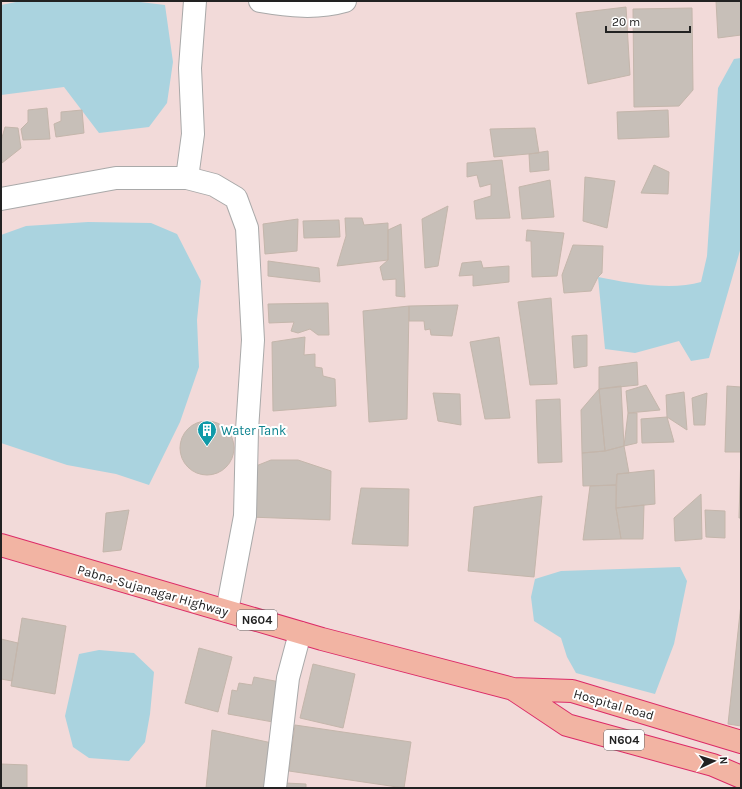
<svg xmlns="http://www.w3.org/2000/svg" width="742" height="789" viewBox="0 0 742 789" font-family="Karla,sans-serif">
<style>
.commercial{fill:#f2dad9}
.water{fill:#aad3df}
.building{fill:#c7bfb8;stroke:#c4b6ab}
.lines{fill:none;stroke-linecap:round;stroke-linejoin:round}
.minor-casing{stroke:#a9a9a9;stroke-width:24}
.trunk-casing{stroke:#dc2a67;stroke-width:24}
.minor{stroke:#fff;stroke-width:22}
.trunk{stroke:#f2b4a3;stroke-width:22}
.labels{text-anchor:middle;stroke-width:4;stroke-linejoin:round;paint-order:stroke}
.shield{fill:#fff;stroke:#646464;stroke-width:1}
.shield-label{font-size:12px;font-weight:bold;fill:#222}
.culture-label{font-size:13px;fill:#0d838f;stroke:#fff;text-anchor:start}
.street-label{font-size:13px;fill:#222;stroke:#fff}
</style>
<rect width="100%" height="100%" fill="#f2efe9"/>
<path class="commercial" d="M1 1H741V788H1Z"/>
<path class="water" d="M21 1H132L165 5 173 62 167 103 149 127 99 133 64 87 1 95V5Z
M741 58V247L709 358 691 361 679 341 635 353 605 349 598 277C627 283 672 291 701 282L707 256 718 88 734 59Z
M88 222 151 223 177 234 201 281 197 320 199 367 180 422 149 485 116 474 67 465 1 443V235L26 226Z
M680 567 687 581 674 644 655 694 576 673 567 657 561 638 534 621 531 597 535 579 561 571Z
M99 650 134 653 154 672 150 714 145 742 129 761 89 758 73 747 65 716 79 654Z"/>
<path class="building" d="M716 1H741V35L718 38Z
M626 7 630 75 588 84 576 13Z
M692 8 693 90 679 106 634 107 633 9Z
M47 108 50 139 23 140 21 129 28 122V110Z
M82 110 84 133 56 137 54 124 61 121V112Z
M668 110 669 137 618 139 617 112Z
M5 127 18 128 21 148 2 163 1 141Z
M535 128 539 153 494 157 490 129Z
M548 151 549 170 530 172 529 154Z
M502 160 510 218 476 219 474 201 491 196V184L480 187 477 175 467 177V163Z
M654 165 669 172 668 194 641 193Z
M585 177 615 181 607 228 583 221Z
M550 180 554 217 522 219 519 187Z
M448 206 438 266 425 268 422 219Z
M345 218H362L364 225 388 223V260L337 266 346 236Z
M298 219 297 251 265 254 263 224Z
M339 220 340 237 304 238 303 221Z
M401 224 405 297 396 296V279L383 280 380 267 388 260V230Z
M527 230 564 233 557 276 532 277 531 241H526Z
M573 245 603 246 602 273 598 277 591 291 564 293 562 275Z
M268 261 319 268 320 282 268 276Z
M481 261 483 268 509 266V282L473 286V275L459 276 462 263Z
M551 298 557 384 530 385 518 302Z
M328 303 329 335H318L310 329 298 333 291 331 294 322 269 323 268 304Z
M458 305 452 336 431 335 430 329 425 330 424 321H409V306Z
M409 306 407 419 369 422 363 311Z
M587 335V366L574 368 572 336Z
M305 337 304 355 315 354V367L322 368 323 376 335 379 336 406 273 411 272 342Z
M499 337 510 418 485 419 470 342Z
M637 362 638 385 599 389V367Z
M646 385 660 410 628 413 626 391Z
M621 386 624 446 605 451 599 389Z
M727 386 741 387V452H725Z
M599 389 605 451 582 453 581 410Z
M684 392 687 430 667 417 666 395Z
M433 393 460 394 461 425 438 421Z
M707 393 705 425H694L692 398Z
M560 399 562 462 538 463 536 400Z
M628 413H637V443L624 446Z
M667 417 674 442 642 443 641 419Z
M180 448a27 27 0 1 1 54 0a27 27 0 1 1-54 0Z
M624 446 629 473 617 474 616 485 583 486 582 453 605 451Z
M741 452V518H739Z
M271 460H298L331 471 330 520 249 517 251 468Z
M654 470 655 504 616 508 617 474Z
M616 485V508L621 539 583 540 590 486Z
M361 488 409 489 408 546 352 544Z
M701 494 702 539 675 541 674 518Z
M542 496 534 577 468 571 474 507Z
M644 505 643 539H621L616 508Z
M129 510 121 550 103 552 106 513Z
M705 510 725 511V538L706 537Z
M741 604V726L728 724Z
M22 618 66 626 55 694 11 686Z
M1 639 18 643 12 681 1 679Z
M199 648 232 657 218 712 185 703Z
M313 664 355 674 343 728 300 718Z
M254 677 280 682 273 722 228 714 232 690 237 691 239 683 252 685Z
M295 725 411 742 404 788 289 771Z
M212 730 272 743 264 788H206Z
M1 764 27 765V788H1Z
M285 783 306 784V788H284Z"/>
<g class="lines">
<defs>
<path id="minor" d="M195 1 190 68 193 134 187 178 214 185 236 198 247 228 253 340 247 430 245 516 227 611
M260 1C289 6 317 9 345 1
M1 199 116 178H187
M275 788 288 678 300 633"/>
<path id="trunk" d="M1 545 322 639 513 689 572 691 741 742
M513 689 567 725 713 765 741 777"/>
</defs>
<use href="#minor" class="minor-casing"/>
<use href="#trunk" class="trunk-casing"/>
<use href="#minor" class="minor"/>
<use href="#trunk" class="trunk"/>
</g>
<defs>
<symbol id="building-pin" viewBox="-11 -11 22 30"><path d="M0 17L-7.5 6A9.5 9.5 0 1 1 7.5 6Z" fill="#0f9aa8" stroke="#fff"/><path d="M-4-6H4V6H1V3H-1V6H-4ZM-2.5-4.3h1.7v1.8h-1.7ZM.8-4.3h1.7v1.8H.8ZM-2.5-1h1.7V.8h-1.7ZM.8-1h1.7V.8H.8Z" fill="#fff"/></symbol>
</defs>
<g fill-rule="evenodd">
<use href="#building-pin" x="196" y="419" width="22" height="30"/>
</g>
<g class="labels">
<g class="shield">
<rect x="237" y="610" width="40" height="20" rx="3"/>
<rect x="604" y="730" width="40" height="20" rx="3"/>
</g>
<g class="shield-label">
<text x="257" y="624">N604</text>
<text x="624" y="744">N604</text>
</g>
<g class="culture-label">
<text x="221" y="435">Water Tank</text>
</g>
<g class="street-label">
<text transform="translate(153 590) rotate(16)" y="5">Pabna-Sujanagar Highway</text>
<text transform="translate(614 704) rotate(16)" y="5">Hospital Road</text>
</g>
</g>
<rect width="742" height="789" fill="none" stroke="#222222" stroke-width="4"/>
<g transform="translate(714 761) rotate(86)" stroke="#ffffff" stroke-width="3" paint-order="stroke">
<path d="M0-3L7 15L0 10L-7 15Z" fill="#222222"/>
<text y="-6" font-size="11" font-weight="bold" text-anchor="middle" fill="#222222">N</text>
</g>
<path d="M606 26v6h84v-6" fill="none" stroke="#222222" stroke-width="2"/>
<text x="612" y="26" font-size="12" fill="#222222" stroke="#ffffff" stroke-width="3" paint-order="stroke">20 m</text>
</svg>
